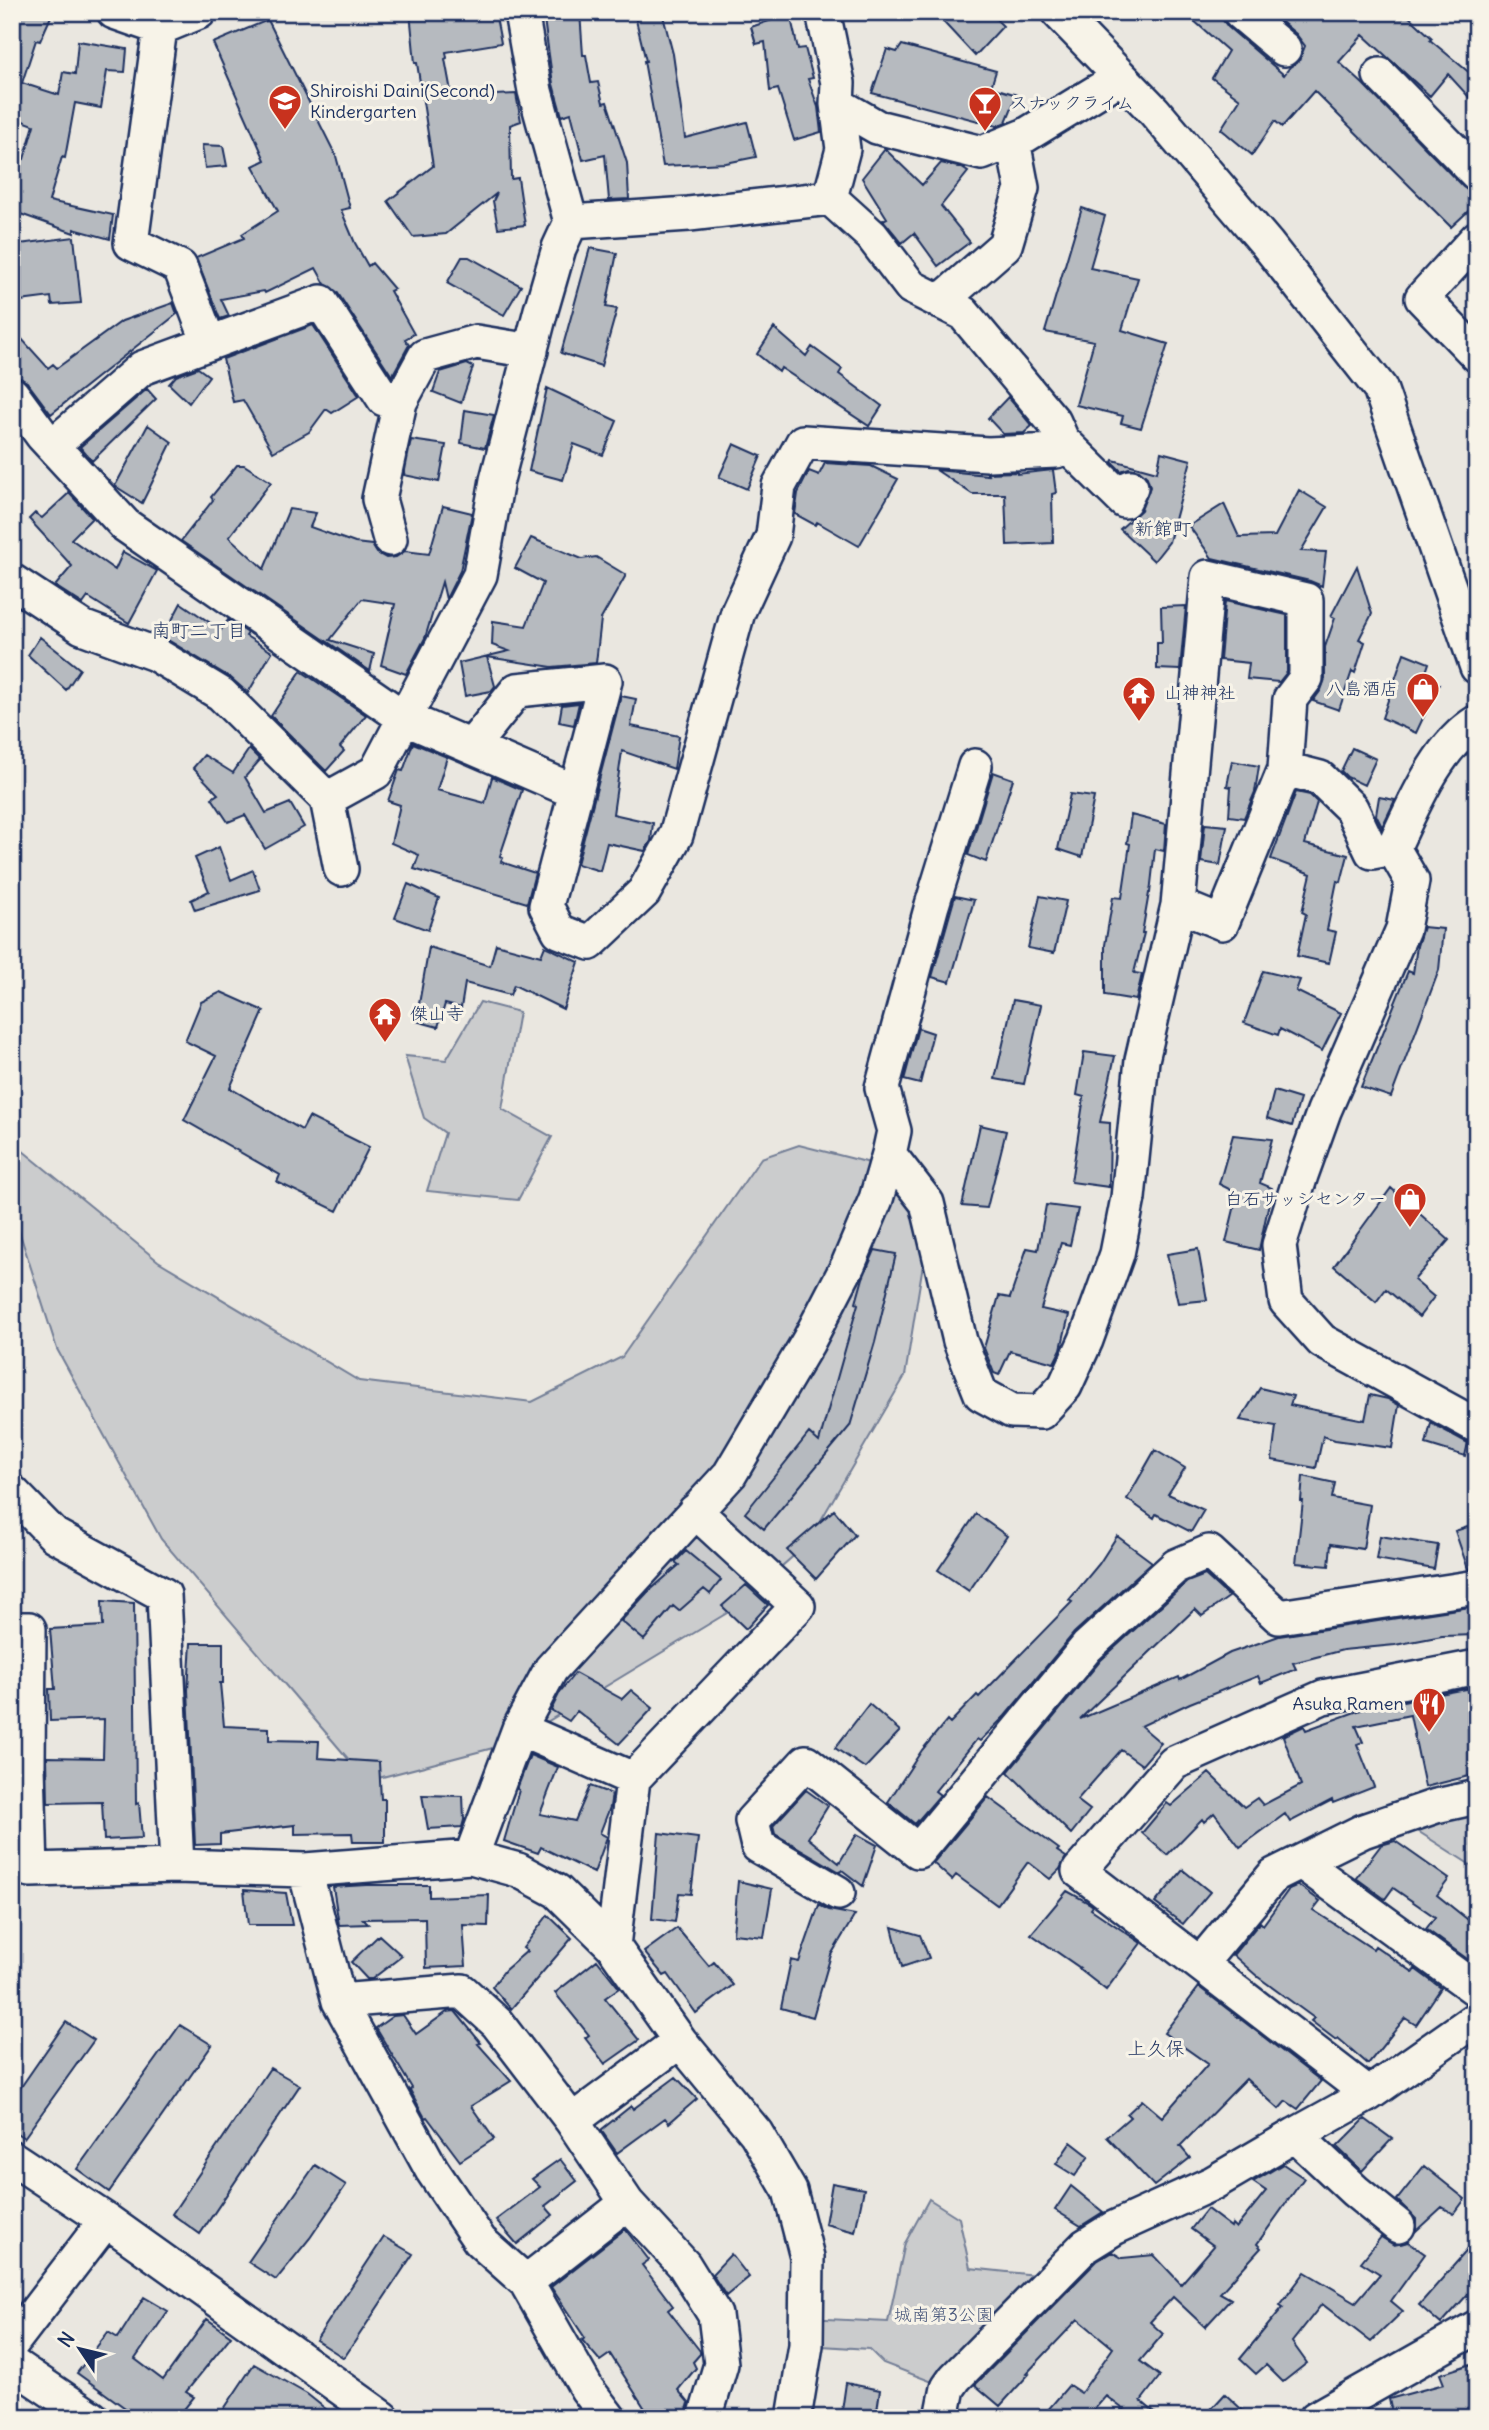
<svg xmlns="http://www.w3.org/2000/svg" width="1489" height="2430" viewBox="0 0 1489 2430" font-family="Delius,'Klee One',sans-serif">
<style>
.green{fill:#cbcccd;stroke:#737e96;stroke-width:2}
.building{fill:#b6babf;stroke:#1b2f5e;stroke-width:2}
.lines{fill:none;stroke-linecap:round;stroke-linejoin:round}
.minor-casing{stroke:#1b2f5e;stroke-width:38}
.minor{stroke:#f7f3e8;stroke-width:33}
.labels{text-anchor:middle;stroke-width:6;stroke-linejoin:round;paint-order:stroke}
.poi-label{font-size:18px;fill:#1b2f5e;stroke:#f7f3e8;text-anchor:start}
.park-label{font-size:18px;fill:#47567a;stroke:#f7f3e8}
.neighbourhood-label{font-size:19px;fill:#1b2f5e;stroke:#f7f3e8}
</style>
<rect width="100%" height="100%" fill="#eae7e0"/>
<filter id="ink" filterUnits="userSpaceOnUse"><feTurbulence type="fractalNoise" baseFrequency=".0143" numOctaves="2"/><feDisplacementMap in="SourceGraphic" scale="14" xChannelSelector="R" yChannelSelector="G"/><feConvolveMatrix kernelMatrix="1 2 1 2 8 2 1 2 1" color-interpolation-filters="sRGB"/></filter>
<g filter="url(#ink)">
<path class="green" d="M480 1002 519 1012 502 1109 552 1137 518 1200 427 1191 445 1133 424 1118 405 1056 446 1060Z
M12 1142 158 1261 359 1381 532 1402 622 1357 761 1158 799 1145 866 1162 932 1208 905 1376 807 1544 732 1610 512 1743 367 1781 161 1539 57 1349 12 1209Z
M1477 1806V1869L1402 1821Z
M929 2199 959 2218 970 2268 1054 2277 948 2388 883 2363 869 2349 806 2345V2318L888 2322 905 2243Z"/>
<path class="building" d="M19 12H53L40 41 36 40 22 83 59 95 63 72 75 74 78 41 127 49 125 72 107 71 101 108 75 103 65 158 62 157 49 201 113 215 110 239 74 229V233L12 211V184L19 158 24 159 34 125 12 117V29Z
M410 12H495L501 43 446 52 447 58 445 59 452 97 516 94 521 121 510 125 511 179 518 178 525 225 498 228 493 201 497 193 446 234 413 237 388 201 433 166 417 63H415Z
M543 12H580L583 55H586L591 83 598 82 603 103 607 102 627 163 629 199 609 200 605 155 583 160 571 113 562 116 553 84Z
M634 12H662L673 54 685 138 747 122 756 157 726 163 663 166 644 61H646Z
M934 12H989L1003 26 975 56Z
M1184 12H1221L1222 19 1228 27 1284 75 1290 67 1299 61 1305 46 1296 34 1270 12H1404L1432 38 1430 40 1477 79V106L1448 74 1430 96 1363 35 1339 62 1363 84 1463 187 1470 192 1477 199V203L1451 227 1314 91 1282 127 1275 121 1252 155 1221 129 1240 99 1212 78 1228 51Z
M790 14 798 49 805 48 813 78 808 79 818 107 821 132 794 140 778 89 770 91 765 42 756 44 751 27Z
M268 20 336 156 350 208 341 210 355 243 368 266 372 263 394 289 390 291 414 334 405 339 409 345 392 376 337 292 325 284 316 268 265 293 264 291 221 299 229 316 220 319 196 258 244 238 242 234 278 211 253 166 265 160 213 43Z
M902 45 996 71 991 87 1017 95 1006 122 997 126 872 93 887 49 897 52Z
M202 145 223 146 227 166 205 168Z
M885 149 922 185 941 163 962 168 968 172 941 206 970 242 938 266 914 233 902 243 883 220 887 218 862 178Z
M1082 208 1105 216 1090 268 1138 278 1122 330 1168 344 1141 428 1121 423 1123 416 1076 405 1094 341 1045 332Z
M74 237 81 303 52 305 51 297 12 302V245Z
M590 248 617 253 606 307 617 309 601 366 561 353Z
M462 257H469L521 286 504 315 447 283Z
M173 303 177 314 51 414 27 382 12 374V328L48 368 53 364 57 368 122 321Z
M313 325 359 396 332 413 326 409 309 432 273 452 243 400 233 402 223 359Z
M774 328 806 356 812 347 842 369 839 374 882 406 869 426 781 368 779 372 757 354Z
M467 364 473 367 461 403 433 392 440 372Z
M198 368 209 376 189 403 169 384 176 376Z
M547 388 617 421 603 455 574 444 563 480 529 471Z
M147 389 156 399 92 461 80 447Z
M1008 397 1032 426 1024 433 1003 434 988 418Z
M465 410 494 415 485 448 461 443Z
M148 425 172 442 142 503 115 486Z
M411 440 446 445 439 482 404 475Z
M734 444 761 456 747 489 719 477Z
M1161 452 1191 460 1169 542 1154 561 1120 529 1141 510 1150 487 1147 477 1139 470 1129 468 1121 471 1112 462 1113 460 1157 472Z
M825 463 871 466 898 479 859 546 817 522 815 525 795 514 798 493 809 471 819 475Z
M237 465H244L271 482 229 537 264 569 289 509 316 513 310 527 355 543 372 545 377 553 386 558 396 557 405 551 429 554 443 506 472 513 460 571 446 599 442 582 425 638 406 674 381 665 395 604 362 599 330 640 374 654 370 671 181 541 213 500 211 497Z
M936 470 988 475 987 473 1017 472V474L1053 470 1056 493 1052 494 1053 543 1007 545 1005 494H972Z
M1299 490 1327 507 1301 551 1326 552 1322 586 1310 581 1212 558 1189 526 1224 504 1239 537 1275 536Z
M69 493 92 518 71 539 115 570 123 552 157 571 129 623 88 597 83 604 55 586 72 566 29 519 35 513 42 518Z
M531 538 582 559 596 557 626 575 601 619 596 663 552 667 487 657 495 686 491 691 465 696 459 663 509 651 492 645 493 621 526 626 543 583 515 568Z
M1357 566 1372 614 1359 639 1365 642 1355 673 1352 671 1339 710 1313 701 1321 690 1325 679V647L1335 618 1331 616Z
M1225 601 1287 615V672L1279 682 1247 679 1249 663 1220 660Z
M181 603 221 630 228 620 248 633 246 636 272 652 248 693 231 678 163 637Z
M1186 606 1180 670 1157 669V643H1162L1161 607Z
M40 637 80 669 66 690 28 655Z
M1404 653 1429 663 1425 675 1439 684 1416 733 1382 718Z
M301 671 366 715 340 747 344 751 326 771 271 716Z
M621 696 636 699 631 726 679 736 674 769 622 751 613 814 653 823 651 841 645 851 607 843 600 871 577 864Z
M579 703 574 725 559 722 562 705Z
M413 743 447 757 437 790 485 803 492 777 522 790 500 856 503 858 501 862 535 873 527 903 414 869 419 855 391 843 400 805 388 801 399 770 403 771Z
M1352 748 1376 759 1364 785 1347 777 1341 771Z
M249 749 260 760 245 777 266 813 290 803 304 827 265 849 245 815 228 822 212 798 218 794 193 768 204 755 233 773Z
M1232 761 1259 766 1255 792 1244 818 1229 816 1231 787 1227 786Z
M993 772 1013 779 986 862 968 855Z
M1296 792 1310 795 1317 802 1305 844 1348 855 1341 882 1337 881 1327 930 1336 932 1329 963 1297 956 1306 914 1302 912 1311 874 1271 859Z
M1070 794 1094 797 1082 857 1058 849Z
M1379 797 1395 800 1382 827 1376 815Z
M1131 815 1166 824 1164 851 1155 849 1150 893H1149L1142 933H1144L1134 973 1142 974 1136 1000 1105 995V945L1113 897 1122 898 1130 844 1127 843Z
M1205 824 1227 826 1220 865 1201 862Z
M219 847 231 880 253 870 260 890 195 910 191 900 209 891 195 858Z
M408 884 439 898 428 930 395 918Z
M955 896 974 900 950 982 932 977Z
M1040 896 1066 901 1054 953 1028 948Z
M1423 927 1443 929 1439 970 1391 1097 1361 1087 1408 971 1413 973 1417 946Z
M496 944 541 956 545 946 579 962 563 1009 514 985 510 995 465 983 461 1008 445 1004 438 1027 416 1021 429 947 490 966Z
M1263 971 1300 980 1296 991 1341 1013 1322 1051 1280 1029 1278 1035 1244 1023Z
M221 992 264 1011 230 1088 302 1130 309 1117 369 1147 337 1211 277 1182 280 1175 184 1120 216 1056 185 1041 201 1002Z
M1013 1000 1041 1005 1024 1084 995 1079Z
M918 1028 933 1033 920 1084 904 1080Z
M1084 1052 1115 1056 1100 1122 1110 1123 1109 1187 1071 1182 1084 1097 1077 1095Z
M1274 1091 1300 1099 1292 1126 1267 1118Z
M980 1125 1006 1131 987 1208 962 1206Z
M1233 1135 1272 1139 1260 1183 1272 1188 1259 1250 1226 1242 1235 1205H1232L1237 1193 1219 1184Z
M1391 1188 1449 1240 1414 1280 1434 1297 1419 1317 1386 1289 1376 1302 1334 1266Z
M1046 1205 1078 1209 1070 1245 1061 1243 1041 1309 1069 1315 1061 1349 1054 1363 1010 1351 999 1375 994 1373 984 1348 999 1296 1010 1298 1027 1248 1038 1250Z
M1198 1249 1207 1300 1178 1303 1167 1254Z
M875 1250 896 1254 875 1342 850 1426 764 1529 745 1513 809 1433 819 1442 858 1304 856 1303 863 1278Z
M1260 1388 1293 1396 1290 1405 1365 1420 1370 1395 1388 1399 1399 1405 1392 1448 1335 1440 1323 1436 1316 1468 1272 1460 1276 1426 1240 1420Z
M1431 1423 1468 1443 1465 1456 1426 1444Z
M1155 1450 1185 1468 1168 1494 1204 1510 1191 1532 1156 1514 1154 1518 1127 1499Z
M1303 1476 1335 1483 1332 1498 1370 1505 1363 1549 1331 1544 1329 1566 1296 1563 1303 1501H1301Z
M834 1510 855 1535 816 1579 787 1550Z
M976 1514 1007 1536 969 1591 938 1570Z
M1477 1524V1568L1468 1569 1455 1531Z
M1117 1536 1152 1562 1074 1633 1005 1716 980 1741 977 1739 935 1791 940 1795 915 1824 888 1802 922 1750 947 1720 950 1723 977 1695 979 1697 1072 1602 1069 1600 1099 1564Z
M1380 1536 1438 1545 1434 1569 1376 1559Z
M686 1551 721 1580 710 1594 704 1589 679 1611 673 1606 644 1640 621 1621 647 1593 679 1565 675 1562Z
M1205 1575 1229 1597 1202 1616 1195 1609 1080 1719 1179 1677 1180 1680 1230 1653 1279 1636 1477 1606V1635L1442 1636 1395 1645 1343 1650 1293 1663 1296 1669 1261 1683 1258 1676 1190 1703 1141 1726 1161 1743 1142 1765 1121 1750 1077 1800 1090 1810 1071 1834 1008 1772 1101 1660 1187 1582Z
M746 1585 768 1605 746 1629 722 1606Z
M102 1601 134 1603 136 1804 139 1803 142 1838 104 1840 102 1802 48 1803 47 1757 103 1758 104 1719 50 1721 49 1689H55L50 1629 103 1626Z
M191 1643H223V1683H220L224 1726 269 1728V1740L319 1741 318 1758 379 1762 381 1799H385V1842H353L352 1833 295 1834V1825L220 1834V1844L195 1845 188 1690Z
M575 1673 622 1699 631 1690 653 1708 619 1744 577 1711 569 1721 551 1710 560 1692Z
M1477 1687V1774L1425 1787 1410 1715 1356 1726 1363 1742 1357 1744 1374 1787 1333 1803 1332 1800 1290 1822 1285 1814 1240 1847 1214 1813 1204 1822 1202 1819 1167 1855 1142 1833 1167 1803 1171 1806 1209 1773 1244 1807 1257 1798 1263 1805 1301 1785 1283 1736 1304 1726 1306 1730 1366 1708Z
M869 1704 900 1731 865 1768 835 1748Z
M530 1755 558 1767 540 1814 575 1821 590 1786 612 1794 610 1807 600 1833 607 1837 594 1873 541 1847 538 1853 504 1841 519 1790 517 1789Z
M806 1790 828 1806 808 1838 839 1863 857 1834 877 1845 863 1886 842 1870 840 1872 775 1834 773 1826Z
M422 1795 463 1796 464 1820 462 1827 428 1829Z
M988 1797 1059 1849 1057 1851 1066 1857 1060 1869 1050 1879 1028 1862 997 1905 956 1875 952 1880 933 1863Z
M659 1833 698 1838 691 1894 679 1893 675 1922 652 1919Z
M1395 1841 1449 1879 1437 1895 1477 1927V1966L1426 1929 1435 1917 1393 1888 1385 1899 1356 1878 1381 1845Z
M1183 1870 1210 1892 1183 1924 1155 1903Z
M738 1881 772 1889 764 1937 733 1934Z
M366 1885H429V1897L489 1895 488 1926 463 1925 466 1966 426 1968 425 1918 363 1919 368 1924 339 1925 333 1887Z
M1298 1885 1320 1901 1313 1910 1373 1949 1375 1946 1413 1972 1415 1969 1441 1988 1416 2025 1405 2018 1368 2064 1338 2038 1336 2040 1311 2021 1314 2018 1258 1977 1233 1955 1260 1922 1263 1925 1289 1889Z
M244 1890 286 1893 292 1925H248Z
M1067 1891 1089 1903 1093 1906 1091 1909 1141 1943 1106 1990 1079 1969 1080 1968 1031 1934Z
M819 1905 829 1910 855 1915 831 1955 813 2017 781 2008 791 1960 799 1962Z
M548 1915 572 1938 511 2009 492 1987 505 1970 527 1951 523 1948Z
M892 1927 920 1935 929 1958 902 1967Z
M677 1928 709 1966 714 1962 733 1985 696 2013 668 1974 664 1976 644 1952Z
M379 1935 402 1956 372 1979H367L351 1962Z
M597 1960 619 1988 605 1998 639 2040 605 2064 585 2038 589 2035 555 1993Z
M1199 1987 1321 2081 1298 2109 1286 2101 1279 2109 1246 2079 1180 2146 1190 2158 1154 2186 1107 2137 1130 2117 1127 2114 1142 2100 1162 2117 1208 2064 1164 2033Z
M455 2011 481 2043 478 2044 511 2081 471 2106 494 2139 460 2161 427 2117 425 2118 410 2090 412 2088 376 2028 393 2016 403 2015 416 2034 447 2012Z
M66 2022 94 2040 24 2138 12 2130V2100Z
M180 2025 212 2045 109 2192 77 2169Z
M270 2068 300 2085 200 2234 172 2214Z
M676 2077 697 2099 669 2123 665 2118 617 2153 601 2130 631 2106 633 2109Z
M1365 2119 1392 2139 1362 2171 1337 2147Z
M1071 2142 1089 2156 1075 2176 1056 2164Z
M560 2159 577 2181 545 2206 553 2215 517 2244 496 2220 540 2187 532 2179Z
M1283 2164 1304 2178 1257 2244 1261 2248 1220 2293 1231 2299 1205 2327 1173 2297 1150 2322 1163 2334 1140 2361 1160 2376 1141 2401 1161 2418H1135L1106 2396 1087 2418H1041L1069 2385 1081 2393 1113 2348 1078 2319 1027 2373 1029 2374 1000 2406 975 2385 1097 2261 1112 2252 1122 2258 1154 2255 1181 2284 1214 2246 1191 2229 1207 2209 1231 2227 1232 2224 1236 2228 1266 2191 1253 2182Z
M315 2165 346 2185 310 2238 276 2280 248 2262Z
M1424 2166 1465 2199 1454 2214 1442 2207 1416 2231V2219L1397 2200Z
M832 2183 864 2189 855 2232 825 2224Z
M1071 2186 1103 2212 1081 2226 1055 2210Z
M625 2229 649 2260 642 2265 673 2306 668 2310 700 2351V2354L693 2362 696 2368 678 2390 689 2403 687 2410 677 2418H651L610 2354 600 2361 582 2340 585 2338 551 2287Z
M384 2237 413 2254 344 2358 316 2340Z
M1381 2237 1394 2245 1408 2242 1425 2254 1391 2301 1403 2311 1371 2342 1322 2304 1292 2342 1307 2363 1283 2382 1266 2365 1256 2374 1240 2359 1283 2307 1280 2305 1305 2272 1356 2302 1380 2274 1361 2262Z
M1477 2239V2284L1441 2324 1419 2305Z
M731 2254 749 2277 726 2296 712 2274Z
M144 2297 168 2311 135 2359 163 2380 207 2319 231 2336 186 2392 194 2397 177 2418H139L77 2373 108 2332 118 2338Z
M254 2364 307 2394 337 2418H218Z
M1471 2364 1477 2379V2410L1451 2418H1393L1389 2399 1444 2384 1440 2374Z
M846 2383 880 2390 876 2418H841Z
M1225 2394 1251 2418H1203Z"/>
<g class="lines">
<defs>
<path id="minor" d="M114 12 160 28 199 12
M823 12 838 83 837 104 843 149 830 198
M1058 12 1154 111 1267 244 1380 388 1477 667
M1240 12 1284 49
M160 28 131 243 180 267 209 343
M1380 75 1477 174
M837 104 877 127 982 153 1026 135 1121 77
M571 222 689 214 830 198 872 236 911 287 963 313 1054 422 1062 440 1124 501 1131 487
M1477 238 1422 298 1477 355
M940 302 1005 245 1022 188 1013 141
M12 394 42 435 125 525 404 718 576 792
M52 446 142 368 321 302 384 399 400 402
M390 539 379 499 400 402 425 356 476 342 531 351
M12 581 82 627 155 654 221 694 327 799 341 869
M471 747 517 690 605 681 546 906 559 931 590 943 644 892 676 835 738 612 773 536 779 486 803 442 988 454 1056 451 1062 440
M327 799 376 772 480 575 497 480 541 310 559 248 571 222 535 91 521 12
M1393 848 1412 881 1403 929 1324 1111 1301 1175 1279 1245 1286 1301 1322 1341 1477 1426
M1393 848C1413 807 1437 746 1477 722
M1178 905 1222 923 1285 769 1320 778 1351 808 1372 852 1393 848
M889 1154 927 1203 960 1341 981 1394 1012 1411 1041 1412 1065 1386 1086 1340 1117 1254 1128 1198 1142 1060 1178 905 1208 577 1306 600V678L1290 699 1285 769
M12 1492 54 1535 164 1595 177 1866
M12 1629H29L28 1766 31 1870
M519 1729 633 1779
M471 1857 519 1729 551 1669 730 1474 808 1342 848 1265 876 1199 889 1154 894 1131 882 1088 932 905 975 766
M1301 1862 1477 1990
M12 1866 31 1870 177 1866 305 1870 471 1857 518 1870 557 1891 613 1946 680 2041 756 2133 790 2191 807 2257 806 2345 794 2418
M305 1870 339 2001 432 2170 480 2241 526 2282 587 2389 609 2418
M838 1893 758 1846 752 1821 806 1762 918 1851 1087 1647 1176 1566 1209 1552 1279 1617 1477 1587
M613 1946 633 1779 798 1606 695 1511
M1200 1964 1274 1875 1363 1831 1436 1806 1477 1797
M339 2001 462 1991 497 2023 572 2121 627 2203 684 2265 715 2315 721 2364 705 2418
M1369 2094 1079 1871 1174 1763 1323 1697 1477 1667
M572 2121 680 2041
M12 2158 106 2220 383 2418
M1398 2226 1355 2191 1295 2135 1369 2094 1477 2018
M526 2282 627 2203
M12 2343 106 2220
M12 2364 92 2418
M942 2418 948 2388 955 2378 1085 2246 1114 2228 1213 2183 1295 2135
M1316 2418 1477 2327"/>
</defs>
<use href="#minor" class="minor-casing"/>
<use href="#minor" class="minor"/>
</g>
</g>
<defs>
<symbol id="school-pin" viewBox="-11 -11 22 30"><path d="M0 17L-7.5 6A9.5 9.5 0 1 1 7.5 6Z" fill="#c8321e" stroke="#f7f3e8"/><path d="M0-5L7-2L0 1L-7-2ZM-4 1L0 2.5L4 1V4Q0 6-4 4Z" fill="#fff"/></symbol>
<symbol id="bar-pin" viewBox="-11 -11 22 30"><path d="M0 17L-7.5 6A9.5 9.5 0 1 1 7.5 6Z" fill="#c8321e" stroke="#f7f3e8"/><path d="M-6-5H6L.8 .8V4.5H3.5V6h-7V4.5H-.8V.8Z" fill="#fff"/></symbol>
<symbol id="shop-pin" viewBox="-11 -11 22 30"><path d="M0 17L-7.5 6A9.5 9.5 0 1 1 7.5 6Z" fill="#c8321e" stroke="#f7f3e8"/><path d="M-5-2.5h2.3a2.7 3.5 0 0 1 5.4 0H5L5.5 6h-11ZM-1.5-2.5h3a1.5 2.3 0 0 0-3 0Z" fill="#fff"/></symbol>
<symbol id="temple-pin" viewBox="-11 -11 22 30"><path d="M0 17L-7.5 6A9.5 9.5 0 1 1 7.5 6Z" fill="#c8321e" stroke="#f7f3e8"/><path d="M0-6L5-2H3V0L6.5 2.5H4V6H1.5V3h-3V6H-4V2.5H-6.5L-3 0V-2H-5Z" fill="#fff"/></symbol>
<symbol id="restaurant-pin" viewBox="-11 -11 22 30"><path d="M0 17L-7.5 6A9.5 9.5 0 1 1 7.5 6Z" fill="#c8321e" stroke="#f7f3e8"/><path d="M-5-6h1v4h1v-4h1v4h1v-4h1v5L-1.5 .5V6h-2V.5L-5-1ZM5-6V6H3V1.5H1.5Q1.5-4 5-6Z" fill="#fff"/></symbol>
</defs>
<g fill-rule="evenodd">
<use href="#school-pin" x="266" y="82" width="38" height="52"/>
<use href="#bar-pin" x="966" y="84" width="38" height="52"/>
<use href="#shop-pin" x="1404" y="670" width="38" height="52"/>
<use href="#temple-pin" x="1120" y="674" width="38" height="52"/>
<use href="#temple-pin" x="366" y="995" width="38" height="52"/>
<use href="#shop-pin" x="1391" y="1180" width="38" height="52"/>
<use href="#restaurant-pin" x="1410" y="1685" width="38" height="52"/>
</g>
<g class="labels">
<g class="poi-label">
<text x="310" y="97">Shiroishi Daini(Second)<tspan x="310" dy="21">Kindergarten</tspan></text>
<text x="1010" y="109">スナックライム</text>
<text x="1398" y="695" text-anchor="end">八島酒店</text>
<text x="1164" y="699">山神神社</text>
<text x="410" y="1020">傑山寺</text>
<text x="1386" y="1205" text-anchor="end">白石サッシセンター</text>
<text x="1404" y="1710" text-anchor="end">Asuka Ramen</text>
</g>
<g class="park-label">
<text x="944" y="2321">城南第3公園</text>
</g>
<g class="neighbourhood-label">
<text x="1163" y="535">新館町</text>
<text x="199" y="637">南町二丁目</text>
<text x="1156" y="2055">上久保</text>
</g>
</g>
<rect width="1489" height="2430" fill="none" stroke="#f7f3e8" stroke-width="42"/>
<rect x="21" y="21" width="1447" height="2388" fill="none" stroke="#1b2f5e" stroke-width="2.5" filter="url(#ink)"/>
<g transform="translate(80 2349) rotate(305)" stroke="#f7f3e8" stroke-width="5" paint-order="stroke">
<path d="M0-5L12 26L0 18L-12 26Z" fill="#1b2f5e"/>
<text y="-10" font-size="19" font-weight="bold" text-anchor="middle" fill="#1b2f5e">N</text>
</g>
</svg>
